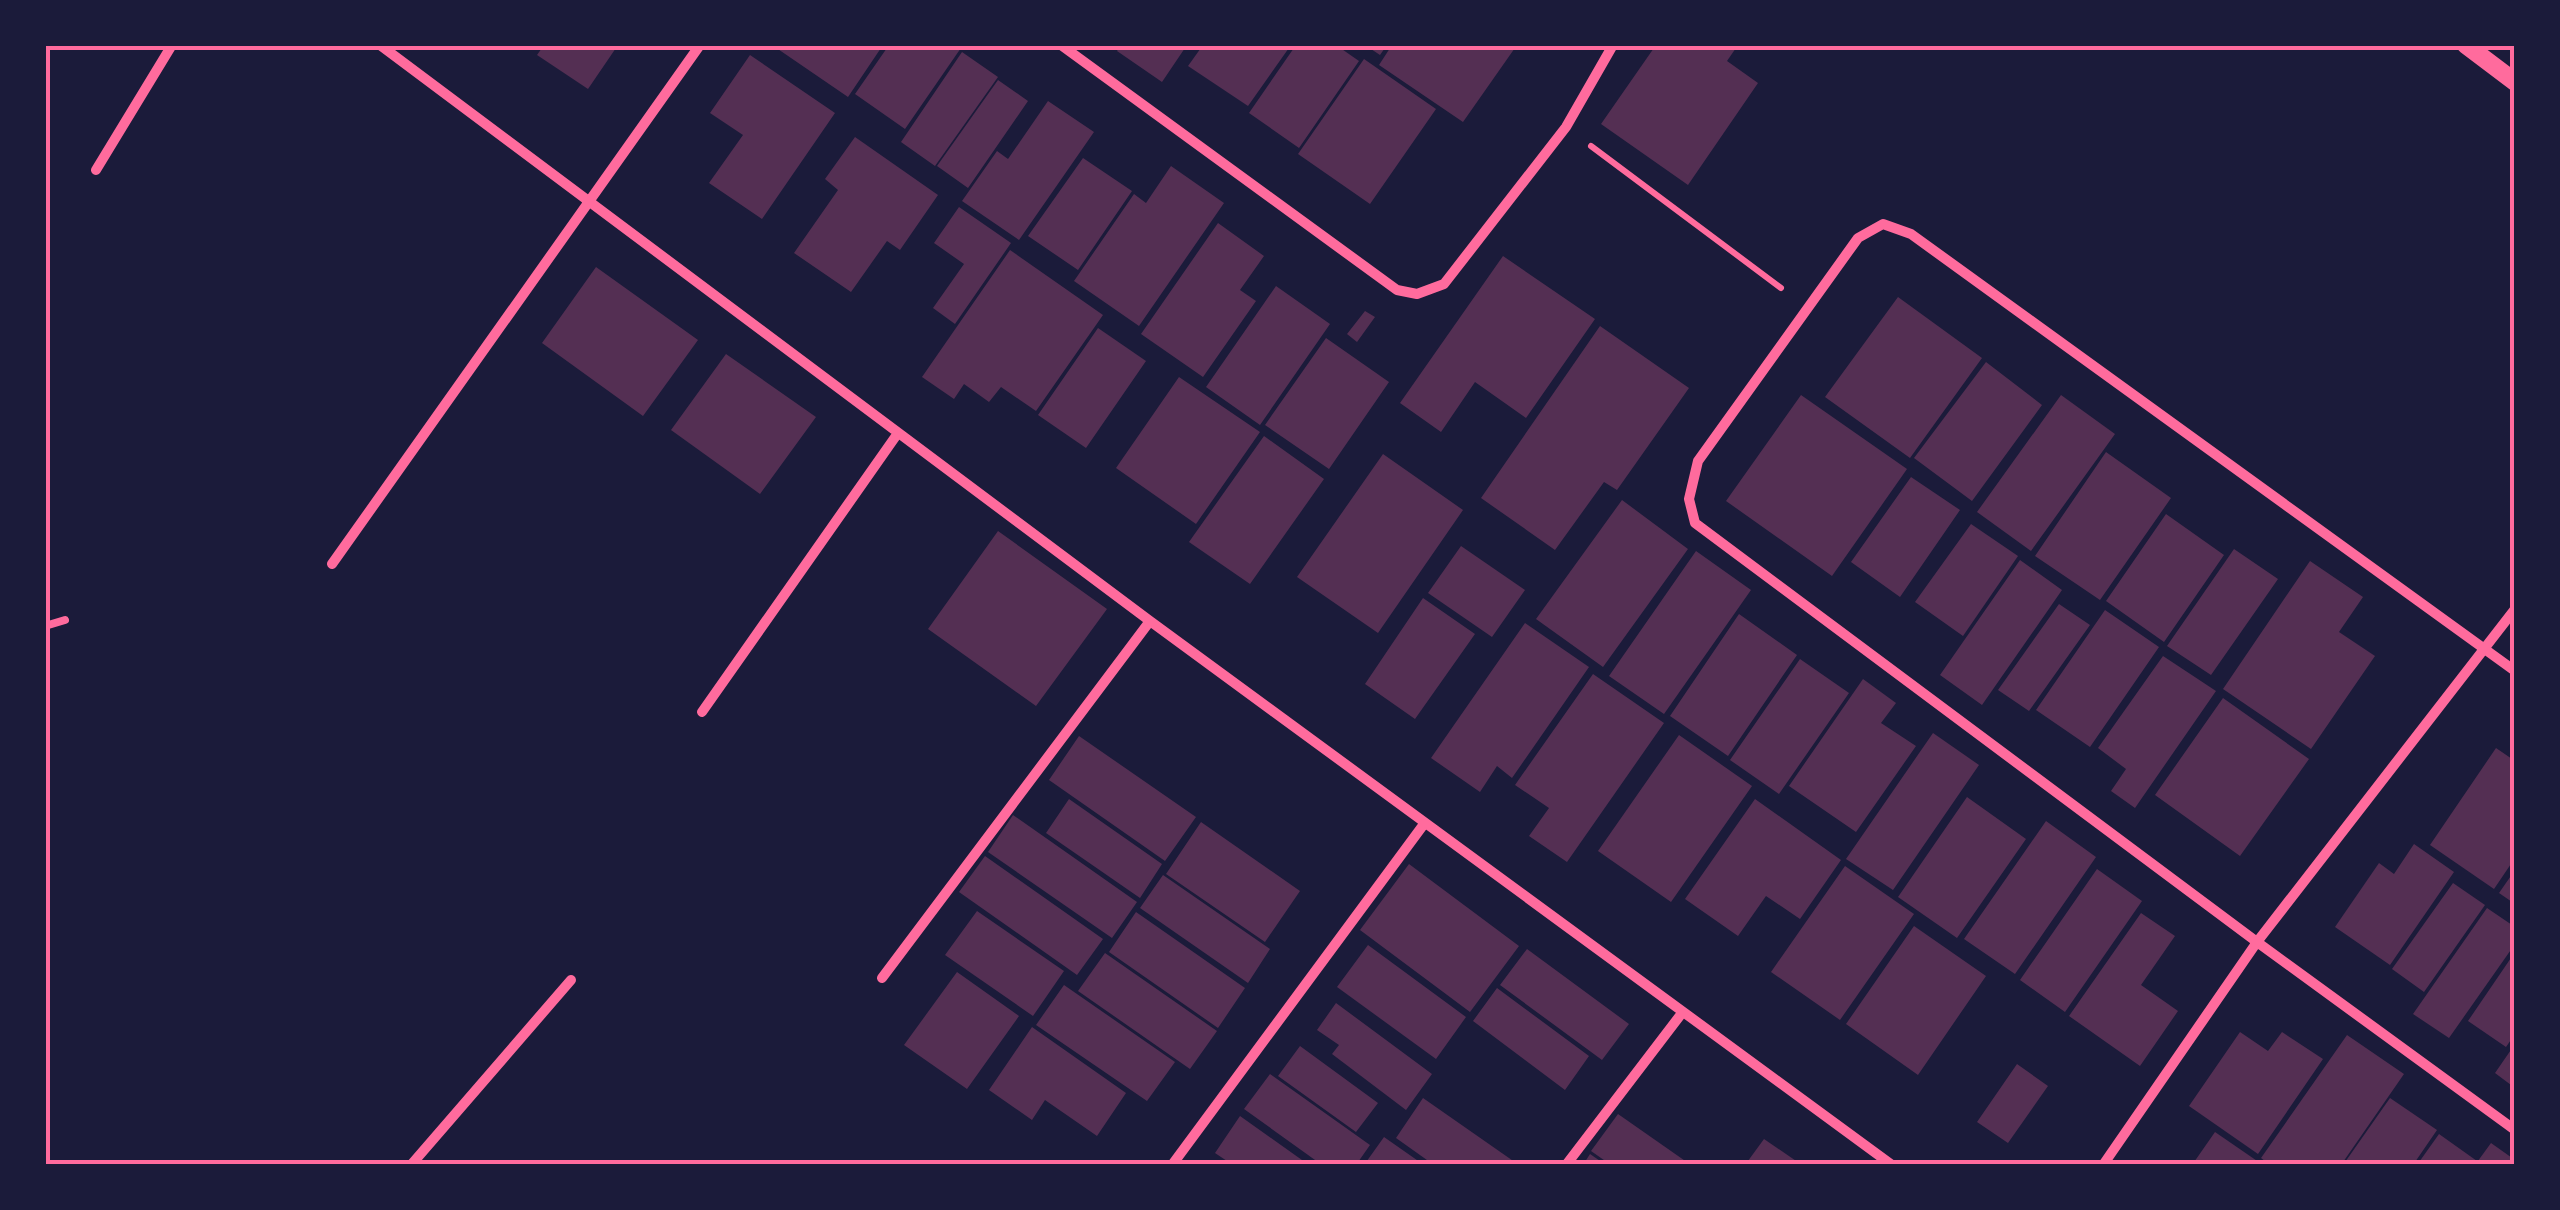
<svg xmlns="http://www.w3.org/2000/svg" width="2560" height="1210" viewBox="0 0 2560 1210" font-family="Cabin,sans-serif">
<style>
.building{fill:#542f53}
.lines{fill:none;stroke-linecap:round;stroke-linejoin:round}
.path{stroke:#ff6b9d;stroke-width:6}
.service{stroke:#ff6b9d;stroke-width:8}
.minor{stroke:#ff6b9d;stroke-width:10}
.tertiary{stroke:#ff6b9d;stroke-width:18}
.neatline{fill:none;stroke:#ff6b9d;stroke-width:4}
</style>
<rect width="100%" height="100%" fill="#1b1b3a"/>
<path class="building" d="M544 45H618L588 89 537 55Z
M772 45H883L848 97Z
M889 45H963L905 129 855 94Z
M1121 45H1187L1162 82 1117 51Z
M1203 45H1291L1248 106 1188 66Z
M1296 45H1336L1359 61 1299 148 1249 113Z
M1365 45H1387L1380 55Z
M1392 45H1517L1463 122 1379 65Z
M1656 45H1738L1727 61 1758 83 1688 185 1601 124Z
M962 52 998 77 935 166 901 142Z
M750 55 835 113 762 219 709 183 743 135 710 113Z
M1364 59 1436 109 1370 204 1298 154Z
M998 80 1028 101 968 188 937 166Z
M1048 101 1094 132 1019 240 962 201 997 151 1008 159Z
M855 137 938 195 900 250 887 241 851 292 794 253 838 190 825 179Z
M1083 158 1132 191 1078 270 1028 236Z
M1171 166 1224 203 1139 326 1074 281 1134 194 1146 203Z
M959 207 1011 243 955 324 933 308 964 264 934 243Z
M1218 223 1264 256 1240 290 1256 301 1203 377 1141 334Z
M1010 250 1103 315 1036 411 1001 387 989 402 964 384 954 399 922 377Z
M1503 256 1595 319 1526 418 1475 382 1441 432 1400 403Z
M596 267 698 340 643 416 542 343Z
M1276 286 1330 324 1260 425 1206 387Z
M1898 297 1982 358 1910 458 1825 397Z
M1365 311 1375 317 1357 342 1347 334Z
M1600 326 1689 388 1617 490 1604 482 1555 550 1481 498Z
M1098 328 1146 361 1086 448 1038 415Z
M1326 338 1389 382 1329 469 1265 425Z
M726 354 816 417 760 494 671 430Z
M1986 362 2042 405 1972 501 1914 458Z
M1179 377 1260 432 1196 524 1116 468Z
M1801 395 1907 469 1832 576 1726 501Z
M2061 395 2115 434 2031 551 1977 512Z
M1264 436 1324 479 1250 584 1189 542Z
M2106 452 2171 498 2100 600 2035 556Z
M1383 454 1463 510 1378 633 1297 577Z
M1911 477 1960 510 1900 597 1851 562Z
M1622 500 1688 549 1603 667 1536 619Z
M2166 514 2224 555 2164 642 2106 601Z
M1971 524 2018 556 1963 636 1915 602Z
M998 531 1107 609 1036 706 928 629Z
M1461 546 1525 590 1492 637 1428 593Z
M2234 549 2278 579 2211 675 2167 646Z
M1696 551 1751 590 1664 714 1609 676Z
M2020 560 2062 590 1982 705 1940 675Z
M2310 561 2363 597 2339 632 2375 656 2311 749 2223 689Z
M1423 598 1475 634 1415 719 1365 684Z
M2059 604 2090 625 2029 711 1998 690Z
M2105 610 2159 647 2090 747 2036 710Z
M1739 614 1797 655 1728 756 1670 716Z
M1525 623 1589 667 1512 778 1497 766 1480 792 1431 758Z
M2163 656 2216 691 2135 808 2111 791 2126 769 2098 748Z
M1800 659 1849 693 1779 794 1730 760Z
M1593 674 1664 723 1567 862 1529 836 1549 808 1515 785Z
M1863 679 1896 703 1881 723 1916 746 1856 832 1789 786Z
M2223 698 2309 759 2240 856 2155 795Z
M1933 733 1979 765 1893 890 1846 859Z
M1679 735 1752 786 1671 902 1598 851Z
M1079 736 1196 817 1165 861 1049 780Z
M2496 748 2515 761V858L2494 889 2430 845Z
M1967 797 2026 839 1957 938 1898 897Z
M1069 799 1162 864 1140 898 1046 833Z
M1755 799 1841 860 1800 919 1766 896 1738 936 1685 899Z
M1013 815 1137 902 1112 938 988 852Z
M2046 821 2096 857 2015 974 1964 939Z
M1201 822 1300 891 1265 942 1166 874Z
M2414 844 2454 872 2390 965 2335 927 2379 863 2394 874Z
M985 856 1103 939 1077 975 959 892Z
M1409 864 1519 946 1470 1012 1360 930Z
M1845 866 1914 914 1840 1020 1771 972Z
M2097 869 2142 901 2065 1012 2020 980Z
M2515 870V904L2499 893Z
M1163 875 1270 949 1248 983 1140 908Z
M2453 883 2485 905 2424 992 2392 969Z
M2487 908 2515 927V944L2449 1038 2413 1014Z
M977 911 1064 971 1033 1016 945 955Z
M1136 912 1245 988 1218 1028 1109 952Z
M2141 913 2175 936 2141 985 2178 1011 2140 1066 2069 1016Z
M1914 926 1986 976 1918 1075 1846 1024Z
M1368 945 1466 1017 1436 1059 1337 987Z
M1527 949 1629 1024 1602 1060 1500 985Z
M2515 952V1034L2506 1047 2468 1021Z
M1105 953 1217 1031 1190 1069 1078 991Z
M957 972 1019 1016 967 1089 904 1045Z
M1064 985 1175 1062 1147 1101 1036 1025Z
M1497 988 1589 1056 1565 1090 1473 1021Z
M1336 1003 1432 1074 1406 1110 1332 1054 1339 1045 1317 1030Z
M1032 1027 1126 1093 1097 1136 1045 1100 1032 1120 989 1090Z
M2240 1032 2268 1051 2282 1032 2323 1059 2258 1154 2189 1106Z
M2347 1035 2404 1074 2341 1165H2270L2261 1158Z
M2515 1044V1088L2495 1073Z
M1300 1046 1378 1103 1356 1132 1278 1076Z
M2017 1064 2048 1086 2008 1143 1977 1122Z
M1270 1074 1370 1145 1356 1165H1322L1244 1109Z
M1423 1098 1519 1165H1434L1396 1138Z
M2390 1098 2437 1130 2413 1165H2343Z
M1618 1114 1691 1165H1611L1591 1151Z
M1240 1116 1309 1165H1233L1215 1153Z
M2215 1132 2263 1165H2192Z
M2439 1134 2477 1161 2473 1165H2417Z
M1384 1137 1424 1165H1364Z
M1764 1139 1802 1165H1745Z
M2491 1143 2515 1160V1165H2475Z
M1590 1154 1606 1165H1583Z"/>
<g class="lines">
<path class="path" d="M1591 146 1781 288"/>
<path class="service" d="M45 626 65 620"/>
<path class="minor" d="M380 45 1150 621 1892 1165
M1061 45 1397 290 1417 294 1444 284 1566 127 1613 45
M96 170 172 45
M332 564 700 45
M2515 671 1911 234 1883 224 1858 238 1698 461 1689 499 1695 523 2257 942 2515 1130
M702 712 898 433
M882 978 1150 621
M411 1165 571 980
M1172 1165 1424 824
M1566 1165 1682 1013
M2103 1165 2257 942 2515 609"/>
<path class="tertiary" d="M2466 45 2515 82"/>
</g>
<rect width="2560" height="1210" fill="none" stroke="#1b1b3a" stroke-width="95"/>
<rect x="48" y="48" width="2464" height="1114" class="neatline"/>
</svg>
